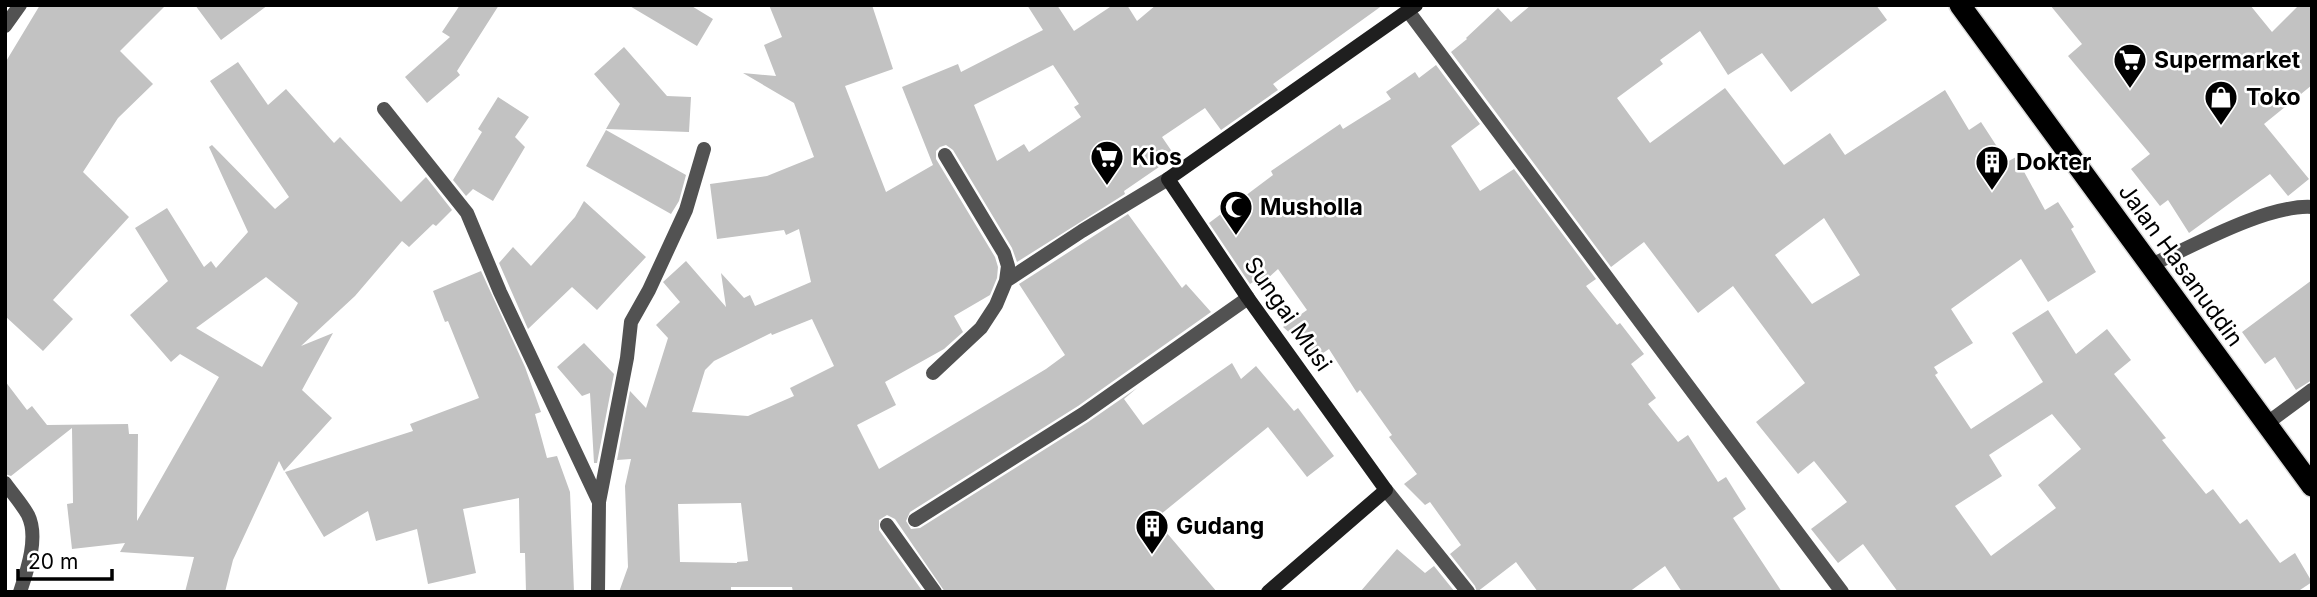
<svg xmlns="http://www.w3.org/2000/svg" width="2317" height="597" viewBox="0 0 2317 597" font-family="Inter,sans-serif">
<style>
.building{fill:#c2c2c2;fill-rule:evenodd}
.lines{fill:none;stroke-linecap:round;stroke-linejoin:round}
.highway-casing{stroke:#dbdbdb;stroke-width:24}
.street{stroke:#525252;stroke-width:14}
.secondary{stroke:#1f1f1f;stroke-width:14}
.highway{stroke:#000;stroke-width:21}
.labels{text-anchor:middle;stroke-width:5;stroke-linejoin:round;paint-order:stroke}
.poi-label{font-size:23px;font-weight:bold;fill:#000;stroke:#fff;text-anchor:start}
.street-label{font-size:23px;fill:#000;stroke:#fff}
</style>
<rect width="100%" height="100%" fill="#fff"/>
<path class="building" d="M40 5H166L120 51 153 84 118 118 83 172 129 217 53 300 73 319 43 351 5 316V63Z
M195 5H268L221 40Z
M460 5H499L457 71 460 75 427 103 405 77 450 37 442 32Z
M628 5H690L713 19 697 46Z
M769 5H872L893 69 845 86 886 192 933 165 902 87 958 64 961 72 1043 30 1027 5H1057L1074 31 1113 5H1127L1137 21 1156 5H1383L1273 84 1278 90 1221 130 1205 108 1162 137 1175 156 1124 191 1125 194 1017 262 1012 248 953 150 946 145 940 147 936 151V159L995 257 998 267 997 278 990 295 954 316 963 332 944 349 885 382 896 405 857 425 879 469 1046 369 1065 355 1019 284 1128 214 1182 288 1186 284 1211 312 1078 406 910 512 906 521 911 529 920 528 1088 422 1137 388 1124 399 1143 425 1232 363 1241 379 1256 366 1294 411 1298 408 1334 456 1307 477 1268 427 1155 519 1217 592H945L895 519 887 515 879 520V530L923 592H793L792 587H731V592H619L628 567 625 486 631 459 617 460 630 391 646 408 668 338 656 325 680 302 663 282 686 261 726 307 721 273 744 298 750 295 755 306 811 282 799 229 786 235 784 230 717 239 710 184 767 176 814 157 794 103 743 73 776 76 764 45 782 37ZM1053 65 1079 104 1074 107 1081 117 1029 152 1024 144 997 161 974 105ZM812 319 834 366 790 388 794 396 748 416 692 412 705 370 714 361 771 333 772 335ZM741 503 748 561 737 562V563L680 562 678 504Z
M1531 5H1876L1887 20 1791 92 1762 53 1728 75 1700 31 1660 60 1663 64 1617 98 1650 143 1725 88 1784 165 1830 133 1845 155 1945 90 1969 130 1981 122 2007 162 2016 157 2045 210 2058 202 2074 227 2071 229 2096 272 2048 302 2021 259 1951 309 1973 343 1934 367 1938 373 1935 375 1971 429 2043 382 2012 333 2048 310 2076 354 2107 329 2131 360 2114 374 2166 438 2162 440 2206 494 2213 489 2240 524 2247 519 2280 563 2295 553 2312 582 2297 592H1898L1863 544 1838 563 1811 529 1847 502 1814 461 1798 474 1756 422 1805 383 1733 286 1698 313 1644 242 1611 267 1451 52 1467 39 1466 38 1498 8 1511 22ZM1824 218 1860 275 1812 304 1775 255ZM2052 414 2081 449 2038 485 2056 508 1991 556 1955 506 2002 476 1989 455Z
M2050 5H2250L2272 32 2299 5H2312V85L2264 124 2309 179 2288 196 2270 174 2189 233 2168 200 2160 206 2131 169 2150 154 2068 56 2082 44Z
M624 47 667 96 691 97 689 132 606 129 620 104 594 74Z
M238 62 268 105 286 89 334 143 340 137 401 202 426 177 452 210 436 226 433 224 409 247 402 241 355 296 301 346 333 333 302 390 332 418 284 471 279 461 233 560 225 592H185L194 557 120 552 125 543 72 549 67 504 73 503 72 428 11 476 5 474V381L27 410 32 406 47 425 128 424 129 434H138L137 521 219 377 180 354 171 362 130 315 168 281 135 228 167 208 204 267 211 261 216 268 248 232 209 147 212 145 275 209 289 197 210 81ZM266 277 298 303 262 367 196 328Z
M1436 65 1480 124 1451 146 1480 191 1514 169 1596 279 1586 286 1617 325 1620 323 1644 354 1631 364 1656 398 1648 404 1678 442 1688 435 1718 482 1726 477 1746 509 1733 518 1782 592H1682L1665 566 1629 592H1538L1516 562 1477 592 1475 586 1450 554 1461 545 1430 502 1425 505 1404 484 1417 474 1389 437 1392 435 1360 390 1357 393 1329 349 1317 357 1283 327 1307 310 1278 269 1258 287 1253 282 1250 284 1209 223 1273 175 1271 171 1340 124 1343 129 1391 99 1386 92 1415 72 1419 78Z
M498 97 529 117 515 137 525 147 493 201 473 189 466 196 453 180 482 132 478 129Z
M606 130 686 175 679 201 671 214 586 166Z
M584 201 646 257 597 310 572 287 528 329 499 263 513 247 531 266 575 217Z
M481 271 525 367 541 412 535 414 547 458 557 456 570 492 574 592H526L525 553H520L519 498 463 509 476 573 428 584 417 529 376 541 368 511 324 537 285 472 413 431 410 424 479 398 448 321 445 322 433 291Z
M2312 280V380L2296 390 2275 357 2265 364 2242 332Z
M584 343 614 374 597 463H594L590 393 582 396 557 367Z
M1397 549 1425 573 1434 566 1455 592H1360Z"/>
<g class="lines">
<defs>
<path id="highway" d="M1960 5 2312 486"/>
</defs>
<use href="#highway" class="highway-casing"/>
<path class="street" d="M1408 11 1842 592
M5 26 20 5
M384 109 467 213 500 292 599 502 598 592
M945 155 1004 253 1008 266 1006 281
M2149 266C2191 247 2267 204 2312 207
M933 373 981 328 996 305 1006 281 1082 231 1168 179
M2266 424 2312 390
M5 483C12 493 22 504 28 515 39 537 27 571 20 592
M1386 490 1468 592
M599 502 627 358 631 322 649 290 686 210 704 149
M915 520 1083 414 1248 298
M887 525 935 592"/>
<path class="secondary" d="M1268 592 1386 490 1248 298 1168 179 1416 5"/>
<use href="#highway" class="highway"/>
</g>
<defs>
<symbol id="supermarket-pin" viewBox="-11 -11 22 30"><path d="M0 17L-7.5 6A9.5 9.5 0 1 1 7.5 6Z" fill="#000" stroke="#fff"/><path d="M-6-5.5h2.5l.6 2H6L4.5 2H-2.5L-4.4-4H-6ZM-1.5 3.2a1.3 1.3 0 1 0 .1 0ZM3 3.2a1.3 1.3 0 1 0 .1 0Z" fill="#fff"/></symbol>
<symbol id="shop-pin" viewBox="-11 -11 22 30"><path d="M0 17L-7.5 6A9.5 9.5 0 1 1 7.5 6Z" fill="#000" stroke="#fff"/><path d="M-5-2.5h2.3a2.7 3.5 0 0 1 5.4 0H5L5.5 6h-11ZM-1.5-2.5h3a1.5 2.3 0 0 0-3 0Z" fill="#fff"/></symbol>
<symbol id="building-pin" viewBox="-11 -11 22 30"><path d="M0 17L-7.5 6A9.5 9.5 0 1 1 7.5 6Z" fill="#000" stroke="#fff"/><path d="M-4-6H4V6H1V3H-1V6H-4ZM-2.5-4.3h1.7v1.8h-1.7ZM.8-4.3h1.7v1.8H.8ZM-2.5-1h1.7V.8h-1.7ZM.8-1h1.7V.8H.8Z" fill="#fff"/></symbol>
<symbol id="mosque-pin" viewBox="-11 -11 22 30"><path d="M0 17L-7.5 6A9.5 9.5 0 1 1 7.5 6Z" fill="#000" stroke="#fff"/><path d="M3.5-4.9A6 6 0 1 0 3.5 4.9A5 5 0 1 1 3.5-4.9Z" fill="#fff"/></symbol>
</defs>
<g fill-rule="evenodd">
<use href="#supermarket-pin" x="2111" y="41" width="38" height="52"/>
<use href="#shop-pin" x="2202" y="78" width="38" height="52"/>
<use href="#supermarket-pin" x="1088" y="138" width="38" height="52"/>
<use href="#building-pin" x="1973" y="143" width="38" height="52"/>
<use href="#mosque-pin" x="1217" y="188" width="38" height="52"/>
<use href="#building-pin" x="1133" y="507" width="38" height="52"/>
</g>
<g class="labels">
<g class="poi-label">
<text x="2154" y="68">Supermarket</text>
<text x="2246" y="105">Toko</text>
<text x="1132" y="165">Kios</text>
<text x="2016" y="170">Dokter</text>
<text x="1260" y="215">Musholla</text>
<text x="1176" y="534">Gudang</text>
</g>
<g class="street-label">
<text transform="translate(2181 265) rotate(54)" y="8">Jalan Hasanuddin</text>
<text transform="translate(1288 314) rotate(55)" y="8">Sungai Musi</text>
</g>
</g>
<rect width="2317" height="597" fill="none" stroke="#000000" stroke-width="14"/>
<path d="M18 569v10h94v-10" fill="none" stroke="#000000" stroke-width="3.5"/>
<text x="28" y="569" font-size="21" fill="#000000" stroke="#ffffff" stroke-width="5" paint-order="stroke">20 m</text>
</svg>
